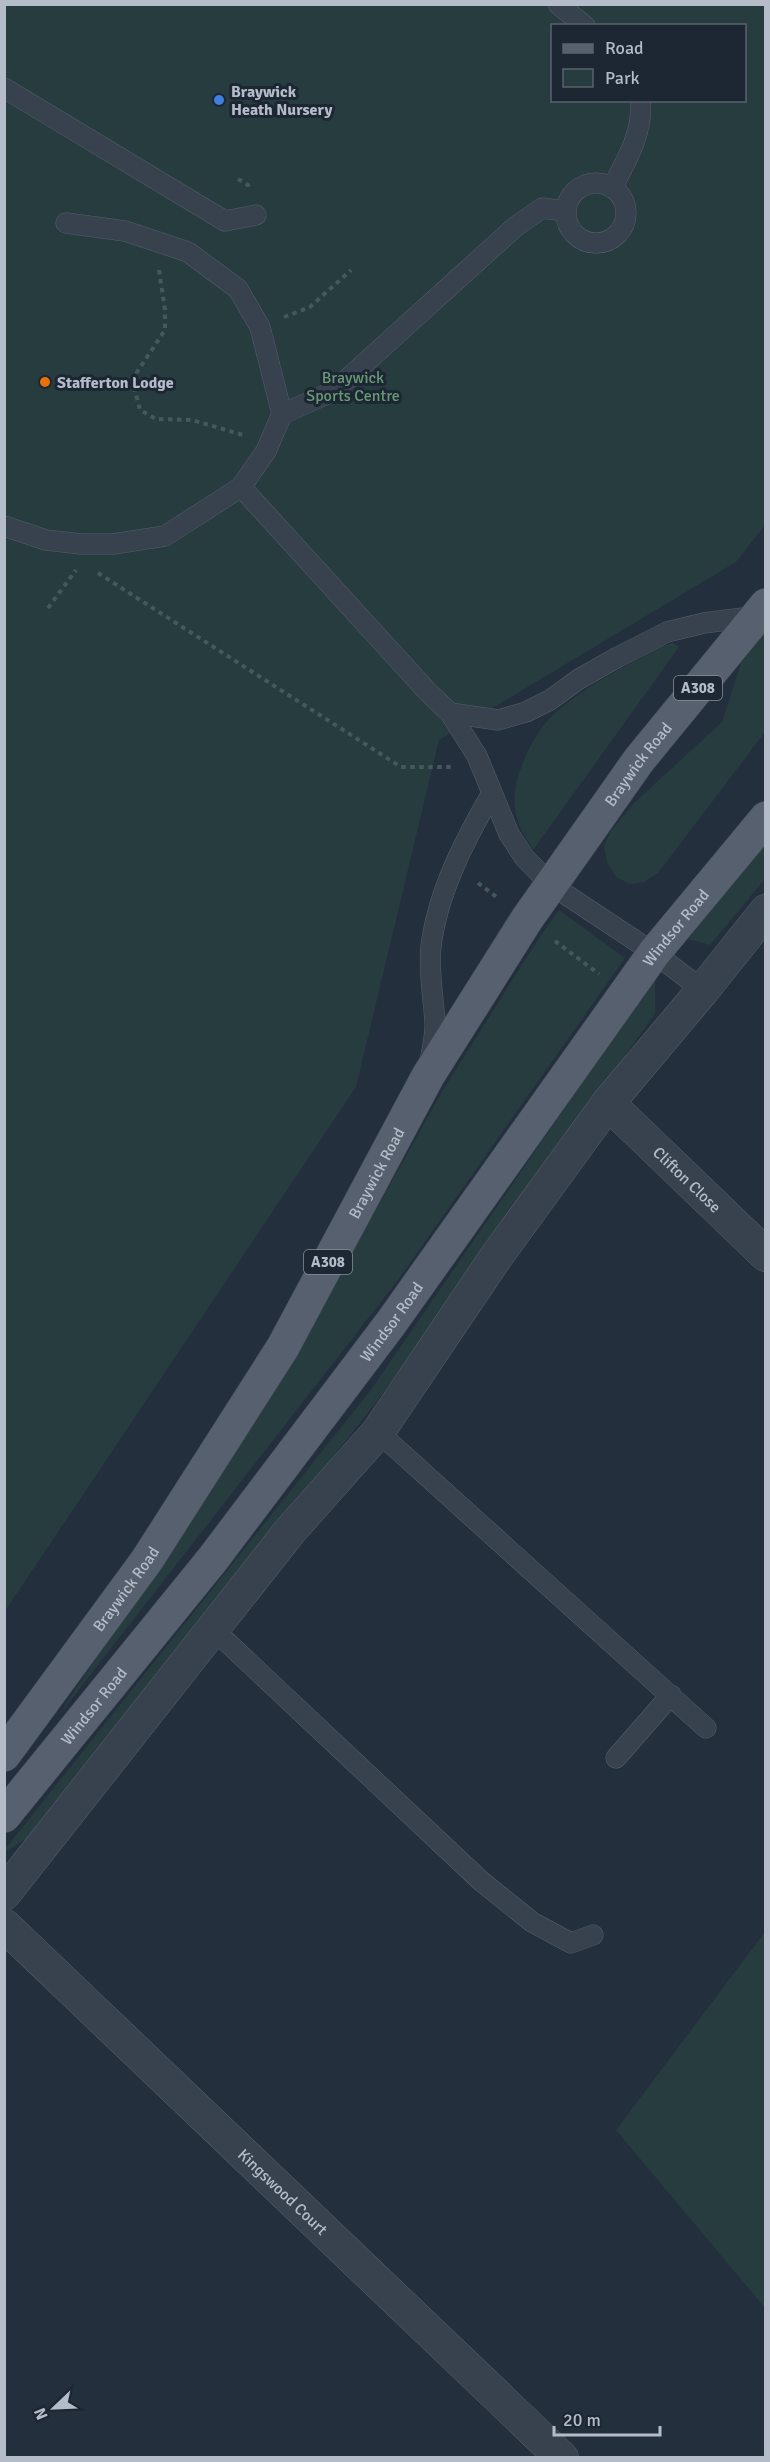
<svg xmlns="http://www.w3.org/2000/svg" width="770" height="2462" viewBox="0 0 770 2462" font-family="Signika,sans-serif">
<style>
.green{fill:#263c3f;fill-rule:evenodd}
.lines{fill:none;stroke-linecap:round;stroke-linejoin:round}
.service-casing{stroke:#565f6c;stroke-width:21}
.minor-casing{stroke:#565f6c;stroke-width:34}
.primary-casing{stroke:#414a57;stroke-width:34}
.path{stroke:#44595c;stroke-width:4;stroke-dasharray:4.5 4.5;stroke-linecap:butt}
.service{stroke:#38414e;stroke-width:20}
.minor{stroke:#38414e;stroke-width:33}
.primary{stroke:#56606e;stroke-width:33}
.shop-dot{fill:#3f7fe0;stroke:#1d2633;stroke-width:2}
.food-dot{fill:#e8710a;stroke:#1d2633;stroke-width:2}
.labels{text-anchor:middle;stroke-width:6;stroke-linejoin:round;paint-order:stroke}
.shield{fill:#1d2633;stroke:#878f9c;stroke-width:1.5}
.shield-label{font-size:15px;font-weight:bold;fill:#b4bcc9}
.poi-label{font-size:16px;font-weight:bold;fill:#b4bcc9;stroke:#1d2633;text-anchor:start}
.park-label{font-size:16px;fill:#6b9a76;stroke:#1d2633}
.street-label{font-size:16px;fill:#b4bcc9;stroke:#1d2633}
</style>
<rect width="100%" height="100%" fill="#242f3e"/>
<path class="green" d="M5 5H765V525L736 562 439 740 356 1087 5 1611ZM552 26H744V100H552Z
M765 608V732L658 873 644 882 630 884 616 877 607 863 604 846 610 832 634 803 722 722 756 617Z
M673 643 679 647 533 850C524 836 517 824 515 808 511 778 534 731 556 712 588 685 625 666 662 646Z
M765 841V879L710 945 688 939Z
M559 910 625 958 398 1280 56 1719 294 1356 443 1090 539 938Z
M655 977V1014L378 1400 36 1833 5 1852V1849L370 1391Z
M765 1932V2308L616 2130Z"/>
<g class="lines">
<defs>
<path id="service" d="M558 4 585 26
M4 88 225 221 256 215
M566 213a30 30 0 1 1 60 0a30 30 0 1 1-60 0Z
M612 188C626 161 644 132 640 100
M282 414 334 391 515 227 542 208 565 211
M241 487 427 691 450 713 477 756 509 834 524 857 550 884 654 953 703 990
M4 526 46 540 81 544H113L165 536 241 487 266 451 282 414 260 327 238 289 188 252 125 231 66 223
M450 713 498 720 526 712 550 700 579 679 618 657 667 632 704 623 758 616
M430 1061C432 1050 435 1037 435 1025 434 998 428 973 431 946 438 891 465 840 492 793
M378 1432 706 1728
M213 1629 481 1881 532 1922 571 1943 593 1935
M616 1758 671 1695"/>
<g id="minor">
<path id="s1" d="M608 1103 766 1255"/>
<path d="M4 1894 290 1531 378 1432 496 1257 608 1103 703 990 766 911"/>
<path id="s2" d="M4 1925 562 2458"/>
</g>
<g id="primary">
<path id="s3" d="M4 1755 147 1560 283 1347 428 1076 527 919 639 760 766 605"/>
<path id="s4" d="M4 1816 212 1560 391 1323 654 953 766 818"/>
</g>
</defs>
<use href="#service" class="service-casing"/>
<use href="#minor" class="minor-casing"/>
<use href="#primary" class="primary-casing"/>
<path class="path" d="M238 179 248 185 249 189
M159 270 165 310V330L137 372 135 391 140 410 156 419 192 420 243 435
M284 317 310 307 351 270
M98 573 401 767H451
M48 608 76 570
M478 883 498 898
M555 941 599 974"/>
<use href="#service" class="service"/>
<use href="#minor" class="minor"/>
<use href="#primary" class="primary"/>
</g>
<circle class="shop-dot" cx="219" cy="100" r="6"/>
<circle class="food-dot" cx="45" cy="382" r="6"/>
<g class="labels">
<g class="shield">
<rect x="674" y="676" width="48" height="24" rx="4.5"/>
<rect x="304" y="1250" width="48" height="24" rx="4.5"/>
</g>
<g class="shield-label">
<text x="698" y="693">A308</text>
<text x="328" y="1267">A308</text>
</g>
<g class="poi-label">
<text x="231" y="97">Braywick<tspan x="231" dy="18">Heath Nursery</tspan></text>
<text x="57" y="388">Stafferton Lodge</text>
</g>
<g class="park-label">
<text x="353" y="383">Braywick<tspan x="353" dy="18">Sports Centre</tspan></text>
</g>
<g class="street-label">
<text dy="6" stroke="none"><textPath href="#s3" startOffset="1178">Braywick Road</textPath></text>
<text dy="6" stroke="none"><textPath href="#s4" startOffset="1114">Windsor Road</textPath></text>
<text dy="6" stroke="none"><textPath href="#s3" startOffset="692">Braywick Road</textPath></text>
<text dy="6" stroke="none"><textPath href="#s1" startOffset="110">Clifton Close</textPath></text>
<text dy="6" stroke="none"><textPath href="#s4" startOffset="628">Windsor Road</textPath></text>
<text dy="6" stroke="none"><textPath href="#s3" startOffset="206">Braywick Road</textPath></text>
<text dy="6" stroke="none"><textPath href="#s4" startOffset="142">Windsor Road</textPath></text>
<text dy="6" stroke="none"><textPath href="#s2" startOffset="386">Kingswood Court</textPath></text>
</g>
</g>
<rect width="770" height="2462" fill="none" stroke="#b4bcc9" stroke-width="12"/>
<rect x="551" y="24" width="195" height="78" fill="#1d2633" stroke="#59626f" stroke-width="1.5"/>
<rect x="563" y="44" width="30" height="9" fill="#56606e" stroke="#59626f" stroke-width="1.5"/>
<text x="605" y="54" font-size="18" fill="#b4bcc9">Road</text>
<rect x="563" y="69" width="30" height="18" fill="#263c3f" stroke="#59626f" stroke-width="1.5"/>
<text x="605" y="84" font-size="18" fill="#b4bcc9">Park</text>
<g transform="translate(54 2408) rotate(247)" stroke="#1d2633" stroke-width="4.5" paint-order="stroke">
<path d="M0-4.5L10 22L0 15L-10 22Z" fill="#b4bcc9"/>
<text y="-9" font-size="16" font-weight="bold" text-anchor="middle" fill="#b4bcc9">N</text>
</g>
<path d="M554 2426v9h106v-9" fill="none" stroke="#b4bcc9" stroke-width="3"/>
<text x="563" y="2426" font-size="18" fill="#b4bcc9" stroke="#1d2633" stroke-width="4.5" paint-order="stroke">20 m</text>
</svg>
